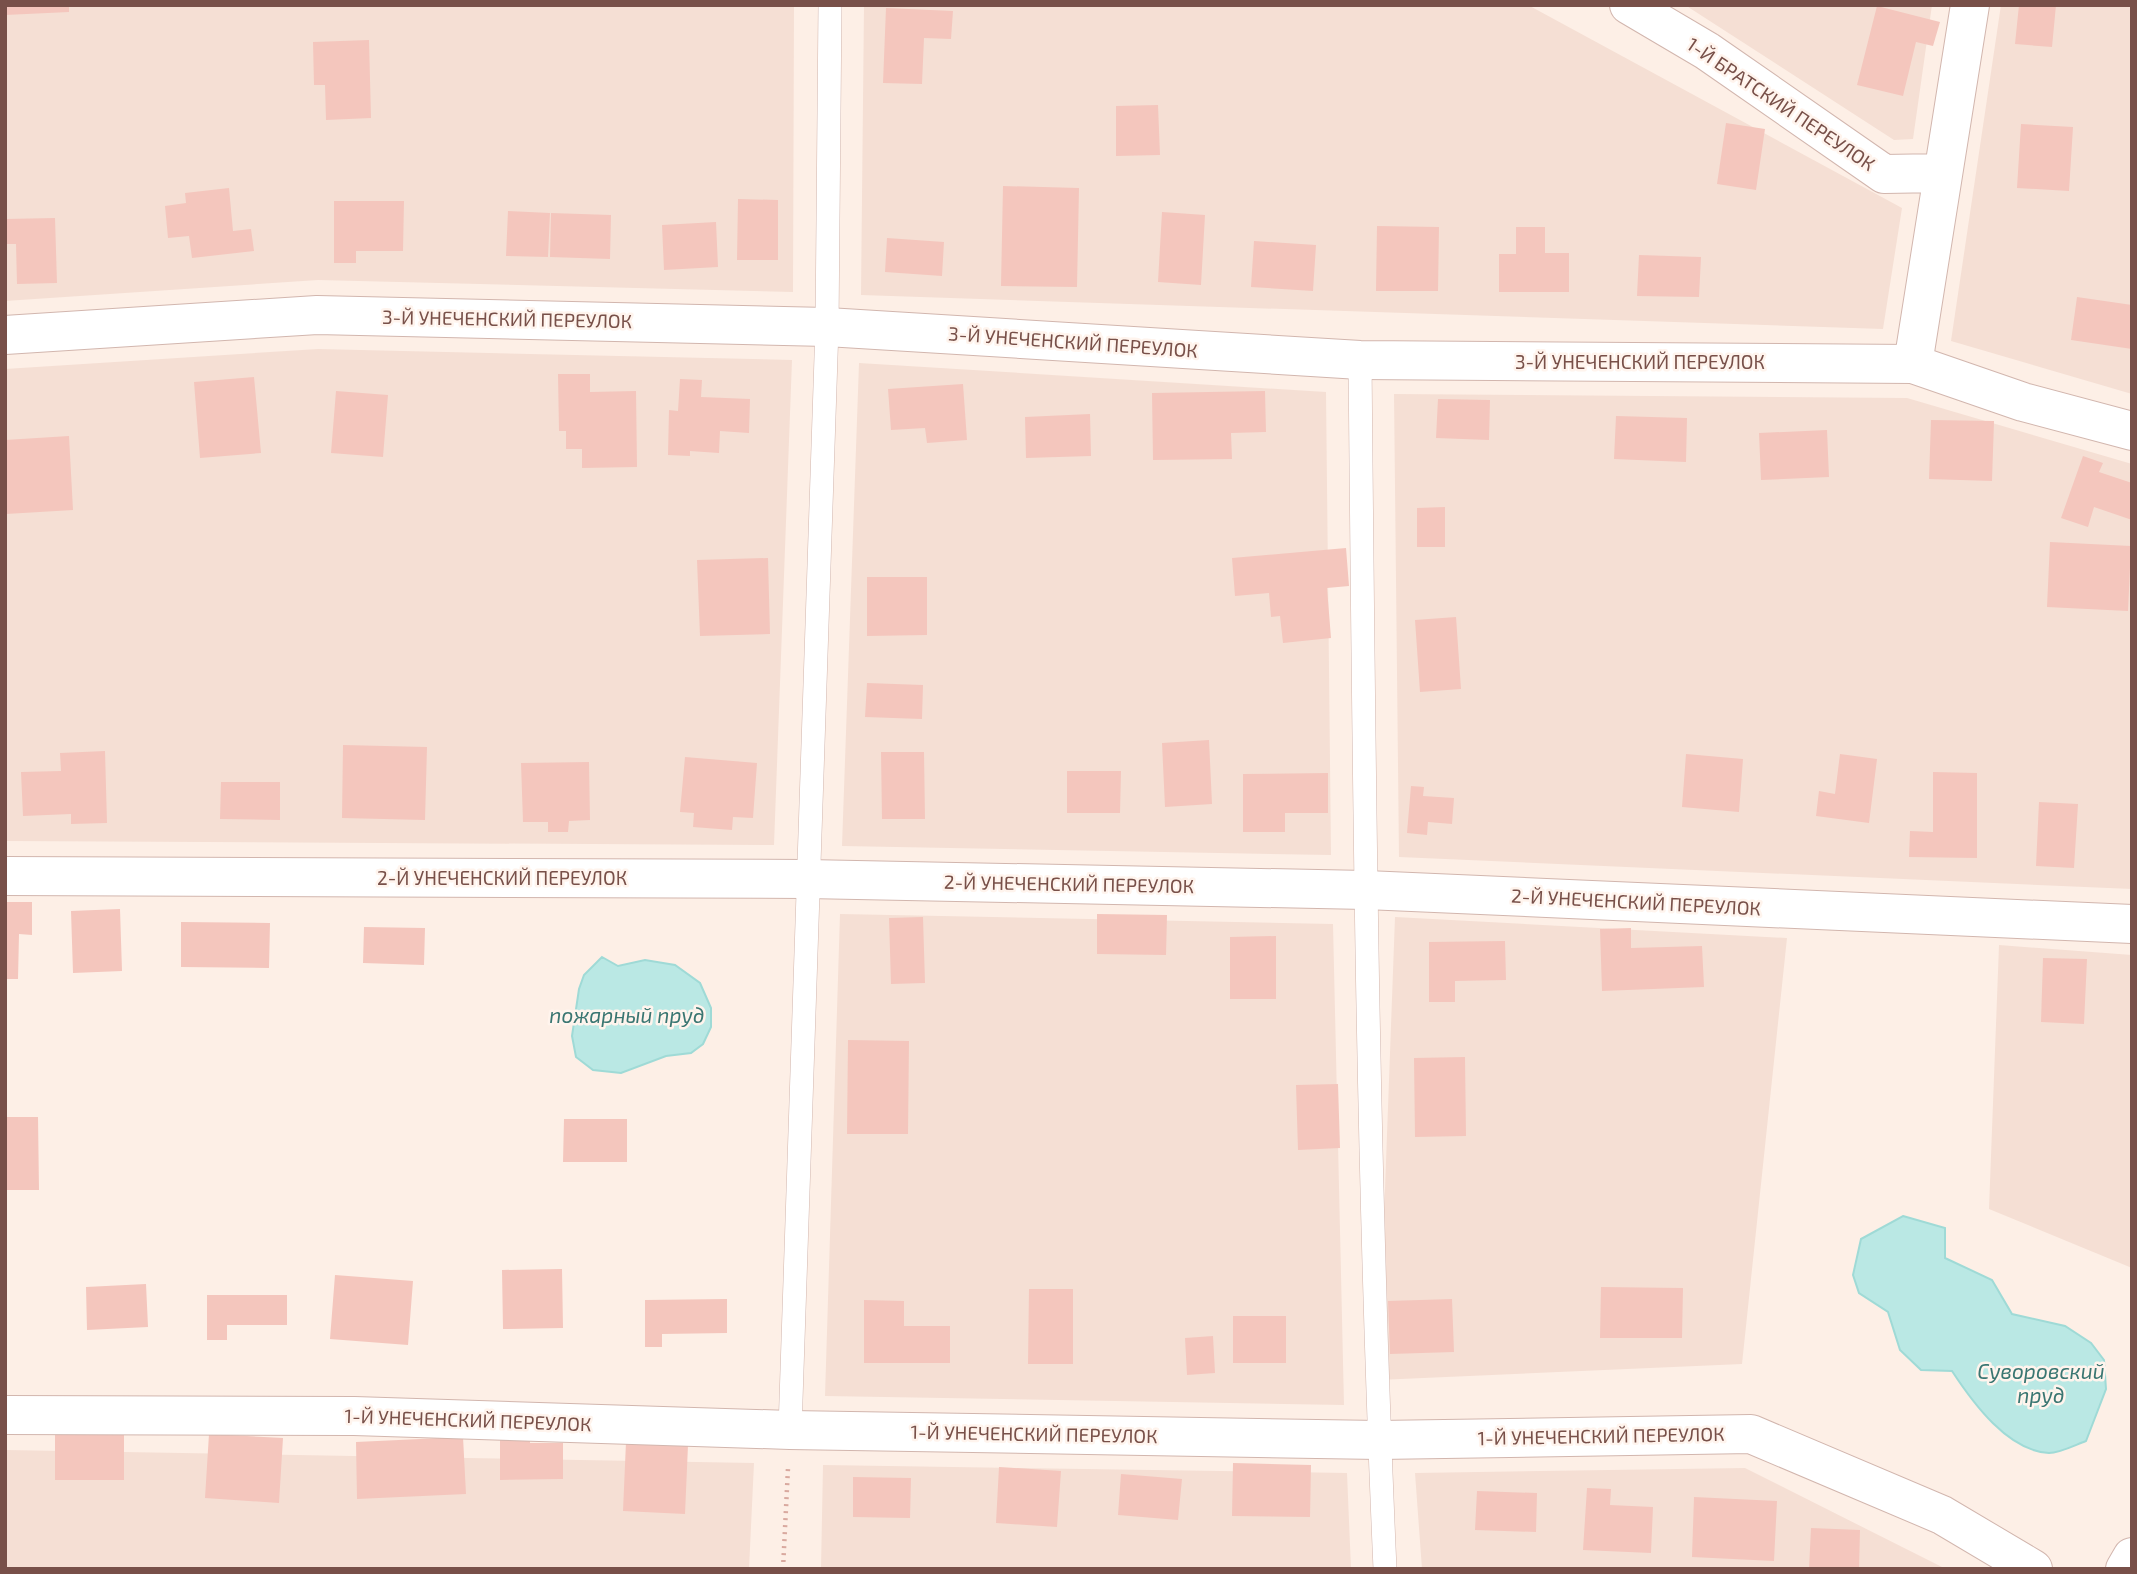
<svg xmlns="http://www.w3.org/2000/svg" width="2137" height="1574" viewBox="0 0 2137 1574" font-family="'Exo 2',sans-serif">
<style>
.residential{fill:#f5dfd4}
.water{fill:#bae8e4;stroke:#9fdad6;stroke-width:2}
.building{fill:#f4c6bd}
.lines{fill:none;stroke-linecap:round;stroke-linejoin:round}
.service-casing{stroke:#d2b6ae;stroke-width:24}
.minor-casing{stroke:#d2b6ae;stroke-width:40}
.path{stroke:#d9a99f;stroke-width:4.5;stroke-dasharray:2 5;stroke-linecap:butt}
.service{stroke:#fff;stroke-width:23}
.minor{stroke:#fff;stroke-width:38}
.labels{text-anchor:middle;stroke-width:5;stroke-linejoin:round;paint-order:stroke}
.street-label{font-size:19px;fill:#785049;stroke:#fff4ed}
.water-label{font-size:21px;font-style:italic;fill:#3a7672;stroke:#fff4ed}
</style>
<rect width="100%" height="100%" fill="#fdefe6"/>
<path class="residential" d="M5 5H794L793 292 318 280 5 301Z
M864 5H1528L1902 208 1883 329 861 295Z
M1685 5H1932L1913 139 1894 140Z
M2001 5H2132V394L1951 341Z
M318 349 792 360 774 845 5 841V369Z
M859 363 1326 392 1331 855 842 846Z
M1394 394 1907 398 2132 464V889L1399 857Z
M840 914 1333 924 1344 1405 825 1396Z
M1395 917 1787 938 1742 1364 1378 1380Z
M1999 945 2132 955V1268L1989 1209Z
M5 1450 754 1463 749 1569H5Z
M823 1465 1347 1473 1351 1569H821Z
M1745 1468 1946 1569H1422L1415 1473Z"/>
<path class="water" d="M602 957 618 966 645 960 675 965 700 983 711 1008V1027L703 1044 691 1053 666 1056 621 1073 593 1070 576 1057 572 1036 579 989 584 975Z
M1903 1216 1945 1228V1258L1992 1280 2012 1314 2065 1326 2091 1343 2104 1360 2106 1389 2086 1441C2075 1445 2060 1453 2049 1453 2008 1451 1973 1403 1952 1371L1921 1370 1900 1350 1888 1312 1859 1293 1853 1275 1861 1239Z"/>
<path class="building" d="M5 5H69V12L5 15Z
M2019 5H2056L2052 47 2015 44Z
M1877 6 1940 22 1933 46 1916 42 1903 96 1857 85Z
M886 8 953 11 951 39 924 38 922 84 883 83Z
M369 40 371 118 326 120 325 85H314L313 42Z
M1158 105 1160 155 1116 156V106Z
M1726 123 1765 129 1756 190 1717 184Z
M2021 124 2073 127 2069 191 2017 188Z
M1003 186 1079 188 1077 287 1001 286Z
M229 188 233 231 251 229 254 251 192 258 189 236 168 238 165 206 186 203 185 193Z
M738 199 778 200V260H737Z
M334 201H404L403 251H356V263H334Z
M508 211 550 213 548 257 506 256Z
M1162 212 1205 215 1201 285 1158 282Z
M551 213 611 215 610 259 550 257Z
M55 218 57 283 17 284 16 244H5V219Z
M716 222 718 267 664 270 662 225Z
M1377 226 1439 227 1438 291H1376Z
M1516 227H1545V253H1569V292H1499V254H1516Z
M887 238 944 242 942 276 885 272Z
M1254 241 1316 245 1313 291 1251 287Z
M1639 255 1701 257 1699 297 1637 296Z
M2077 297 2132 305V349L2071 340Z
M558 374H590V392L636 391 637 467 582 468V449H566V431H559Z
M254 377 261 453 200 458 194 382Z
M680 379 702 380 701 397 750 399 749 433 720 431 719 453 690 451V456L668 455 669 410 678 411Z
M963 384 967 440 927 443 925 428 891 430 888 389Z
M336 391 388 395 383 457 331 453Z
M1265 391 1266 432 1231 433 1232 459 1153 460 1152 393Z
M1438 399 1490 400 1489 440 1436 438Z
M1090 414 1091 456 1026 458 1025 417Z
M1616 416 1687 418 1686 462 1614 459Z
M1931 420 1994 421 1992 481 1929 479Z
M1827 430 1829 477 1761 480 1759 433Z
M69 436 73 510 6 514 5 440Z
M2083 456 2103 463 2099 472 2132 483V520L2094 507 2088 527 2061 518Z
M1445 507V547H1417V508Z
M2050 542 2131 546 2128 611 2047 607Z
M1346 548 1349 586 1327 588 1331 638 1283 643 1280 616 1271 617 1269 593 1235 596 1232 558Z
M768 558 770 634 700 636 697 560Z
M867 577H927V635L867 636Z
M1456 617 1461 689 1420 692 1415 620Z
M867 683 923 685 922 719 865 717Z
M1209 740 1212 804 1165 807 1162 743Z
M343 745 427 747 425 820 342 818Z
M105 751 107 823 71 824V814L23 816 21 772 61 771 60 753Z
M881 752H924L925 819H882Z
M1686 754 1743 759 1739 812 1682 807Z
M1840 754 1877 759 1869 823 1816 816 1819 791 1835 794Z
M685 757 757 763 753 818 733 817 732 830 693 827 694 813 680 812Z
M589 762 590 820 569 821 568 832H548V822H523L521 763Z
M1067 771H1121L1120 813H1067Z
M1933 772 1977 773V858L1909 857 1910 831 1933 832Z
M1328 773V813H1285V832H1243V774Z
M221 782H280V820L220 819Z
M1411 786 1424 787 1423 796 1454 798 1452 824 1428 822 1427 835 1407 833Z
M2039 802 2078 804 2074 868 2036 866Z
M5 902H32V935L19 934 18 979H5Z
M120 909 122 971 73 973 71 911Z
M1097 914 1167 915 1166 955 1097 954Z
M923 917 925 983 891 984 889 918Z
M181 922 270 923 269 968 181 967Z
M364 927 425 928 424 965 363 963Z
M1631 928V948L1702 946 1704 987 1602 991 1600 929Z
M1276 936V999H1230V937Z
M1505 941 1506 980 1455 981V1002H1429V942Z
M2043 958 2087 959 2084 1024 2041 1022Z
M848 1040 909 1041 908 1134H847Z
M1465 1057 1466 1136 1415 1137 1414 1058Z
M1338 1084 1340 1148 1298 1150 1296 1085Z
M5 1117H38L39 1190H5Z
M564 1119H627V1162H563Z
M562 1269 563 1328 503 1329 502 1270Z
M335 1275 413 1281 408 1345 330 1339Z
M146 1284 148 1327 87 1330 86 1287Z
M1601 1287 1683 1288 1682 1338H1600Z
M1029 1289H1073V1364H1028Z
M207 1295H287V1325H227V1340H207Z
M727 1299V1333L662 1334V1347H645V1300Z
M1452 1299 1454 1352 1390 1354 1388 1301Z
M864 1300 904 1301V1326H950V1363H864Z
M1233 1316H1286V1363H1233Z
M1213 1336 1215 1373 1187 1375 1185 1338Z
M500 1433H530V1443H563V1479L500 1480Z
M209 1434 283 1438 279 1503 205 1498Z
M55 1435H124V1480H55Z
M463 1437 466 1494 357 1499 356 1442Z
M626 1442 688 1445 685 1514 623 1511Z
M1233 1463 1311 1465 1310 1517 1232 1516Z
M999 1467 1061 1471 1057 1527 996 1523Z
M1121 1474 1182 1479 1178 1520 1118 1515Z
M853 1477 911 1478 910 1518 853 1517Z
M1587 1488 1611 1489 1610 1505 1653 1507 1651 1553 1583 1550Z
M1477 1491 1537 1493 1536 1532 1475 1530Z
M1694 1497 1777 1501 1774 1561 1692 1557Z
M1811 1528 1860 1530 1859 1569H1809Z"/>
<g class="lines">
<defs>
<path id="service" d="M1360 360C1364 763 1367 1166 1385 1569
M790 1430 827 327 830 5"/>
<path id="minor" d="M1629 5 1707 51 1884 174 1942 173
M5 335 317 315 827 327 1360 360 1913 364 2023 402 2132 431
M1913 364 1970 5
M5 876 807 879 1366 890 2132 924
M5 1415 354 1416 790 1430 1379 1440 1751 1434 1942 1515 2033 1569
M2125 1569 2132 1557"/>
</defs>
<use href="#service" class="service-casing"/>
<use href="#minor" class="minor-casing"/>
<path class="path" d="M783 1569 788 1468"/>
<use href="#service" class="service"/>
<use href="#minor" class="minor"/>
</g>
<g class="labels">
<g class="street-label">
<text transform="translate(1781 104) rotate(34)" y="7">1-Й БРАТСКИЙ ПЕРЕУЛОК</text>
<text transform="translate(507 319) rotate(1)" y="7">3-Й УНЕЧЕНСКИЙ ПЕРЕУЛОК</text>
<text transform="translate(1073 342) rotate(4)" y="7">3-Й УНЕЧЕНСКИЙ ПЕРЕУЛОК</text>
<text x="1640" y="369">3-Й УНЕЧЕНСКИЙ ПЕРЕУЛОК</text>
<text x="502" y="885">2-Й УНЕЧЕНСКИЙ ПЕРЕУЛОК</text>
<text transform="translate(1069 884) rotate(1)" y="7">2-Й УНЕЧЕНСКИЙ ПЕРЕУЛОК</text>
<text transform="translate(1636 902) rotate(3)" y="7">2-Й УНЕЧЕНСКИЙ ПЕРЕУЛОК</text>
<text transform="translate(468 1420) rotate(2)" y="7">1-Й УНЕЧЕНСКИЙ ПЕРЕУЛОК</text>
<text transform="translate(1034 1434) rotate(1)" y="7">1-Й УНЕЧЕНСКИЙ ПЕРЕУЛОК</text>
<text transform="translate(1601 1436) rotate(-1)" y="7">1-Й УНЕЧЕНСКИЙ ПЕРЕУЛОК</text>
</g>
<g class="water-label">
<text x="627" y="1023">пожарный пруд</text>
<text x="2041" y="1379">Суворовский<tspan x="2041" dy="24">пруд</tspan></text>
</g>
</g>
<rect width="2137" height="1574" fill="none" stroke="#785049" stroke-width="14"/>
</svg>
